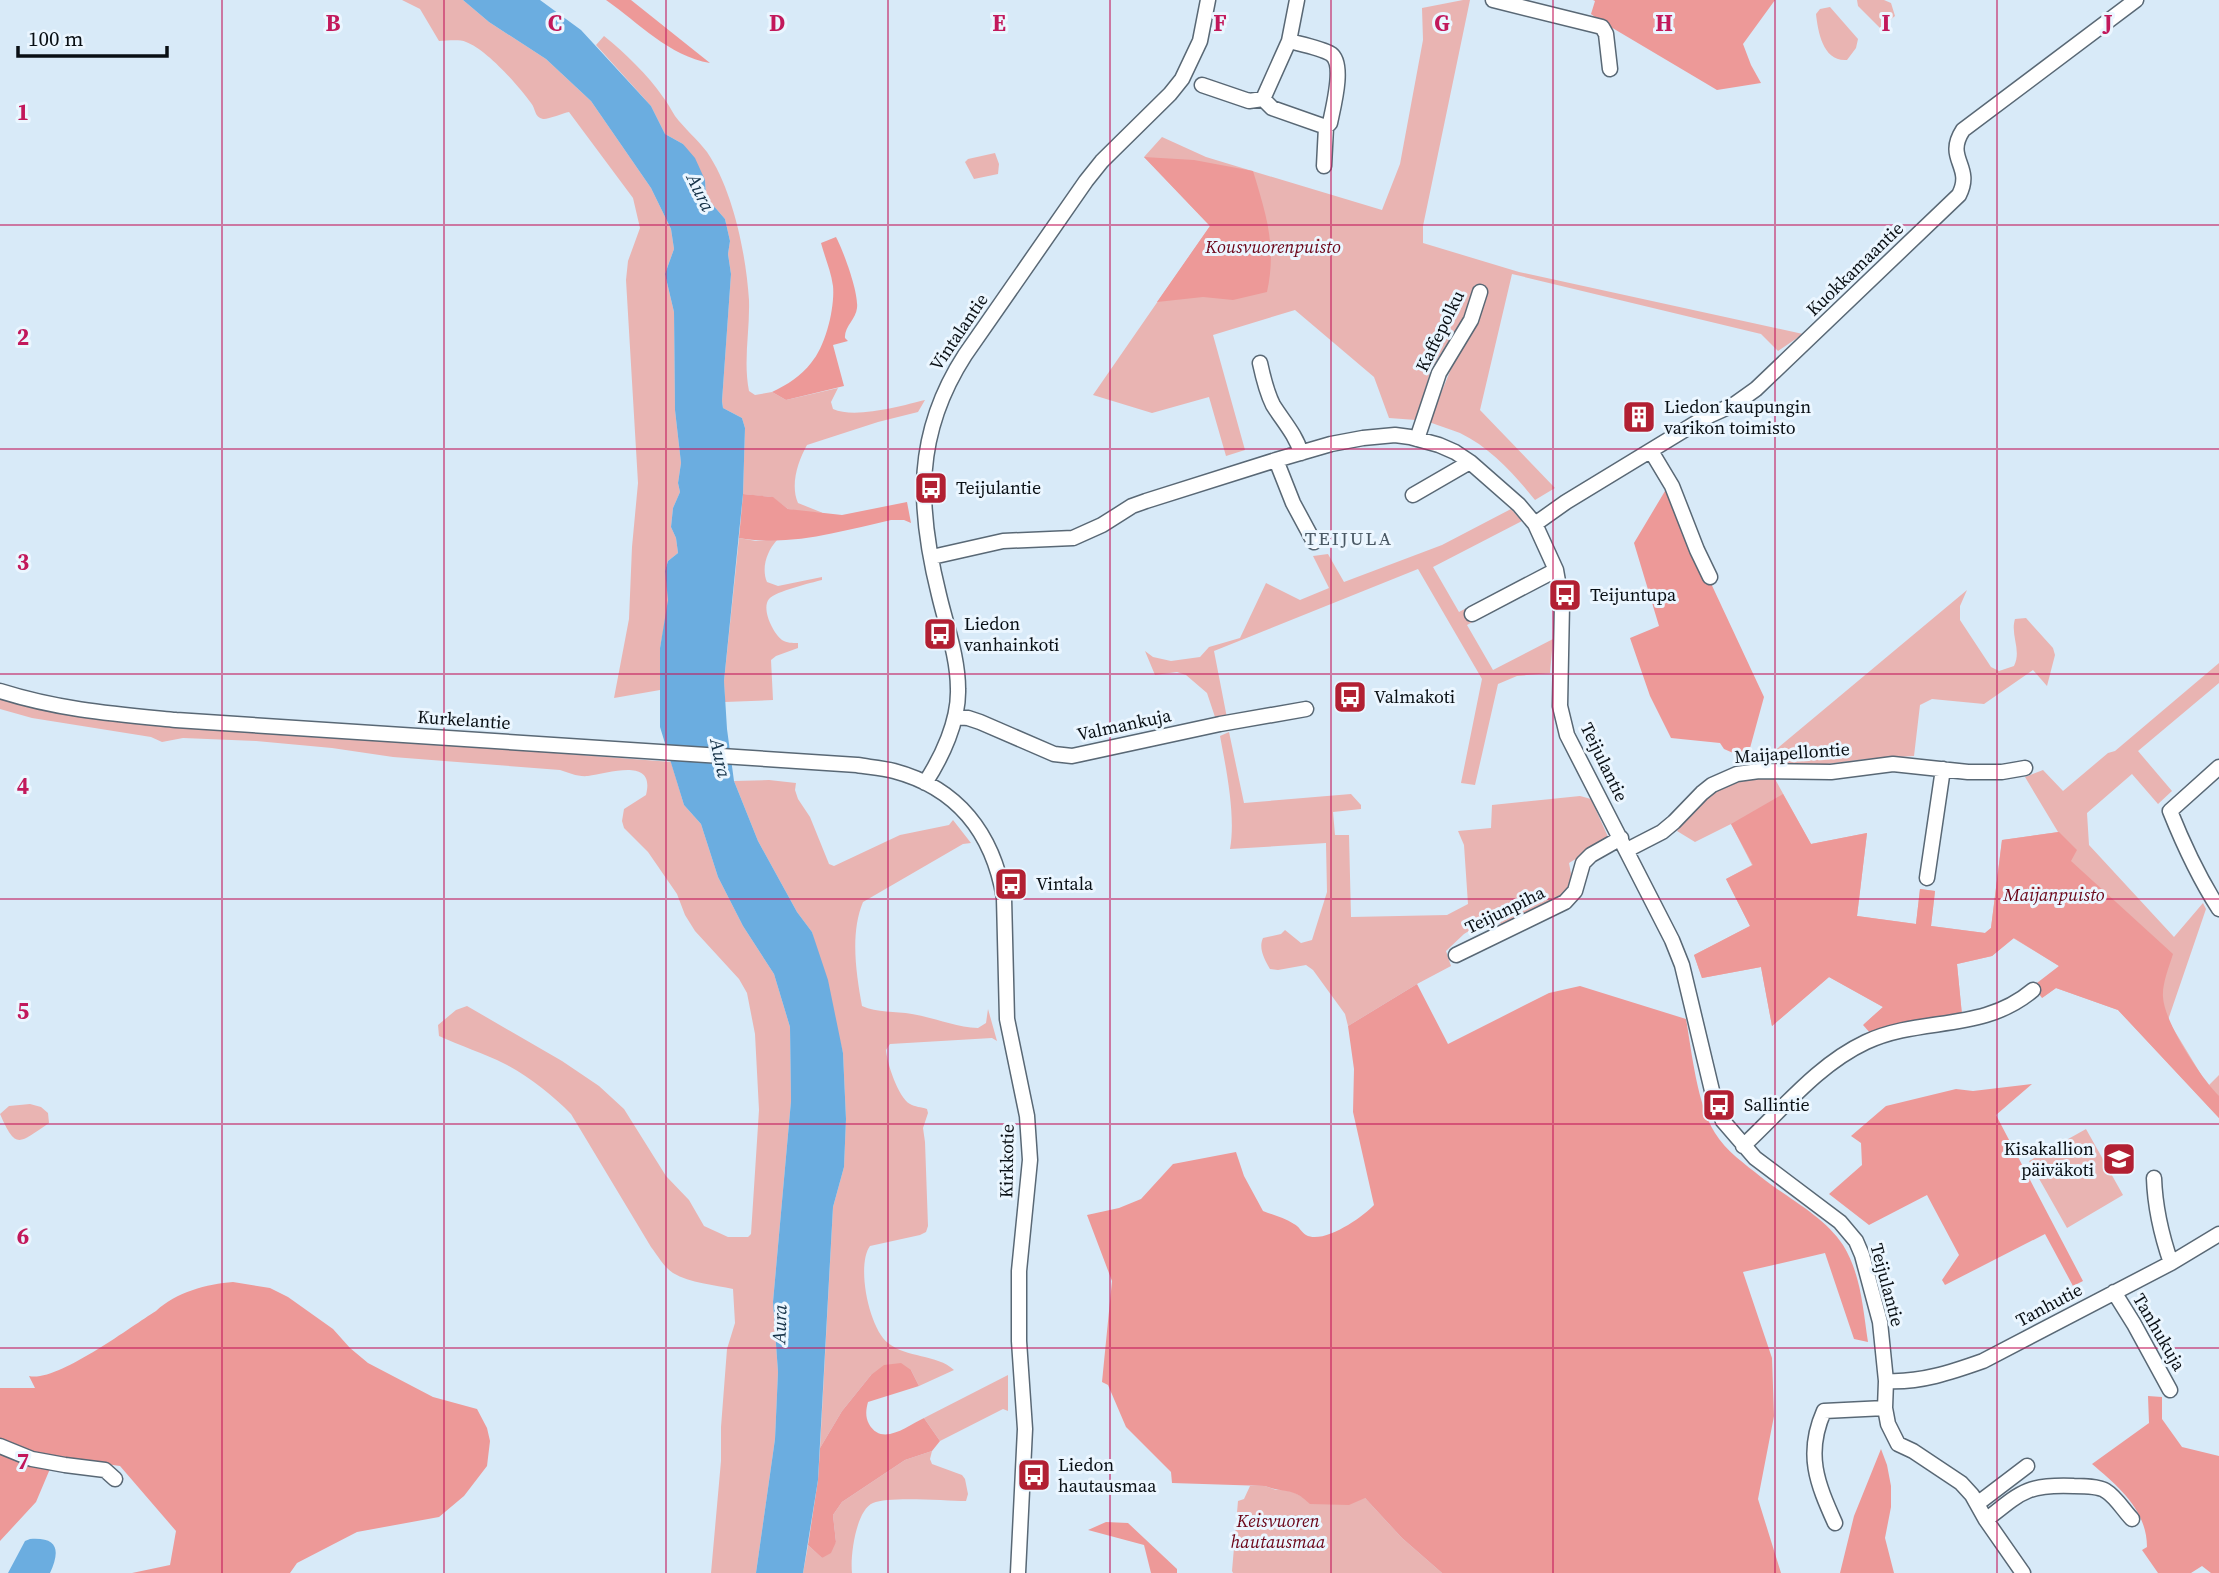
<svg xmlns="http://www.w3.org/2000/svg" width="2219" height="1573" viewBox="0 0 2219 1573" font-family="'Source Serif 4',serif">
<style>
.green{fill:#e9b4b2}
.forest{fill:#ed9998}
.water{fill:#6bade0}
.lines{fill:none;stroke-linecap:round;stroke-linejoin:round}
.minor-casing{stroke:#596875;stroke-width:17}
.minor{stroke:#fff;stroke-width:14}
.grid{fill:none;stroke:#c2185b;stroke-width:2;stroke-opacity:0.55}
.labels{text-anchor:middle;stroke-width:6;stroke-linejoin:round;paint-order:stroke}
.park-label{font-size:18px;font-style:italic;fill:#6a0316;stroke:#ebf6ff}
.street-label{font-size:18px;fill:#090f14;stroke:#ebf6ff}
.poi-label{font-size:18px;fill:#090f14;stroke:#ebf6ff;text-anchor:start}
.water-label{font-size:19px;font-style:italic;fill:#163349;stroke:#ebf6ff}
.neighbourhood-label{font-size:19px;letter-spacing:2px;fill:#495864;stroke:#ebf6ff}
.grid-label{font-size:23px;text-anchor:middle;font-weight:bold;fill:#c2185b;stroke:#ebf6ff;stroke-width:6;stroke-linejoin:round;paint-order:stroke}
</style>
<rect width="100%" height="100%" fill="#d8eaf8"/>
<path class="green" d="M402 0H463L489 22 546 59 591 101 651 188 671 229 674 249 665 274 674 312 675 410 681 463 678 483 680 492 673 508 671 527 676 538 678 553 668 561 665 571 669 600 660 648V690L614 698 629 619 632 547 638 483 626 280 628 261 640 228 633 198 569 112C563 113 547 120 543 119 534 117 536 109 531 103 519 86 486 49 466 42 459 39 447 41 439 41L420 9Z
M1463 0H1470L1423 226V243L1519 272 1803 334 1778 351 1761 334 1512 274 1480 410 1555 488 1535 500C1515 475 1491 448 1460 433 1450 429 1439 426 1429 422L1451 369 1479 318 1467 312 1431 369 1416 420 1389 418 1374 377 1295 310 1213 335 1245 450 1226 456 1209 397 1152 413 1093 395 1210 226 1144 157 1162 137 1206 157 1382 210 1400 164 1423 40 1422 8Z
M1857 0H1884L1891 3 1895 16 1880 28 1858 6Z
M1830 7 1858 39 1856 48 1847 60C1823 62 1818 32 1816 14L1820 9Z
M604 36C625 53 648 75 663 97 668 103 671 110 675 116 684 128 697 139 707 152 733 190 746 254 749 300 750 331 743 361 749 391L755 395 772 392 786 400 838 388 831 402 833 409C855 419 901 406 925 400L918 412 878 422 807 445C798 461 790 485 798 503L823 513 804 512 788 509 772 497 743 494 745 428 742 418 723 408 722 401 731 274 728 254 730 241 725 219 706 197 705 180 683 144 665 134 651 106 596 45Z
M995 153 999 164 998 174 974 179 965 162 968 159Z
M1511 509 1522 521 1433 567 1459 612 1488 597 1496 610 1467 625 1493 670 1553 639 1550 673 1517 676 1498 684 1475 785 1461 783 1482 679 1418 569 1214 651 1227 718 1215 717 1207 693 1186 675 1177 672 1155 675 1145 651 1153 657 1171 661 1200 657 1209 647 1240 638 1266 583 1300 600 1329 588 1313 556 1328 554 1344 582 1442 545Z
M739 538 756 541 777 540C767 551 761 568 767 582L778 586 822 577V580C811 583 776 591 769 599 761 609 773 633 782 640 787 643 792 643 798 643V648L776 656 771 660 773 700 725 702 724 681Z
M1967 590 1960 606V620L1991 667 1999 671 2014 666C2022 650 2010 635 2015 619L2026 618 2053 648 2055 655 2047 686 2033 670 1984 704 1932 699 1920 705 1914 756 1866 759 1819 765 1761 762Z
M2219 663V683L2138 751 2172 791 2158 804 2132 774 2087 813 2089 845 2174 937 2203 903 2206 909 2168 1020 2208 1086 2219 1075V1118L2118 1010 2056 988 2042 998 2059 966 2013 938 1992 956 1957 964 1962 1015 1863 1025 1883 1007 1829 977 1772 1026 1761 967 1702 978 1694 955 1750 926 1726 879 1752 865 1731 824 1695 842 1677 831C1707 790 1722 776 1775 779L1811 844 1867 833 1857 916 1916 924 1920 889 1935 891 1931 926 1985 933 1991 928 2002 840 2058 832 2025 777 2043 770 2063 791 2108 753 2115 751Z
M0 695 87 716 135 723 221 727 671 762 684 805 701 824 718 877 743 926 774 974 790 1027 791 1101 773 1302 778 1372 775 1439 756 1573H711L721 1461V1427L727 1349 735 1323 733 1289C715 1285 690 1283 673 1273 664 1267 658 1256 651 1247L571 1114C552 1095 530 1077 505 1064 484 1053 460 1046 439 1036L438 1025 456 1010 467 1006 562 1061 599 1086 624 1109 666 1176 689 1200 704 1226 728 1237H748L751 1234 759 1110 755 1034 747 993 739 979 695 931 685 915 677 894 648 852 624 828 622 821 624 809 646 795C656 756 608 774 588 776 578 777 569 773 560 770L393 757 332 748 256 741 183 738 162 742 151 737 32 718 0 709Z
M1229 732 1244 803 1351 794 1361 805V809L1333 812 1335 835H1349L1351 917 1447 915 1468 904 1464 845 1458 831 1491 828 1492 805 1580 796 1591 799 1609 839 1569 863 1573 884 1566 894 1503 924 1485 921 1464 934 1446 951 1451 966 1417 984 1348 1026 1345 1014 1313 970 1306 965 1278 970 1270 969C1265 960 1258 949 1263 938L1281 934 1285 930 1301 943 1312 940 1327 892 1326 843 1230 849C1236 816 1226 768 1220 736Z
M769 780 796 783 795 790 798 799 810 817 829 864 834 866 900 835 949 825 953 820 971 843 963 844 863 902C850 933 856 973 862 1006 877 1013 895 1011 912 1014 935 1018 955 1027 978 1028L986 1023 988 1009 997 1041 992 1038 890 1044 886 1050C887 1063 898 1097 910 1104 915 1107 921 1107 927 1109L928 1113 923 1128 925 1142 928 1226 926 1232 920 1235 870 1246C856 1265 869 1328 888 1343 906 1358 937 1354 954 1370L919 1386 911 1370 871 1375 842 1411 820 1448 833 1207 844 1167 846 1119 843 1053 812 932 797 912 758 841 734 781Z
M30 1104 41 1107 48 1113 49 1123C18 1144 16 1150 0 1114L9 1106Z
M2086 1129 2123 1195 2067 1228 2029 1161Z
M1008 1375V1411L1003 1409 940 1441 924 1418Z
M932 1451 930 1459 932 1464 962 1475 965 1479 968 1494 966 1501C946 1501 889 1496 873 1503 856 1510 850 1556 852 1573H803L808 1545 822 1558 836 1542 833 1515 842 1502 905 1460Z
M1250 1486H1265L1276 1490H1290L1302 1497 1365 1498 1402 1538 1442 1573H1233L1232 1571 1238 1501 1244 1499Z"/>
<path class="forest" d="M606 0H631L710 63C669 56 639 23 606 0Z
M1593 0H1775L1743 44 1751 65 1761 83 1717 90 1599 20 1591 14 1595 1Z
M1144 157 1194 160 1253 171C1266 214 1277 246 1267 292L1233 300 1203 297 1157 302 1210 226Z
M836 237C843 250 859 293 857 308 856 319 844 327 845 338L848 341 833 345 844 386 786 400 772 392C787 385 801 376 811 363 826 346 835 307 833 286 831 271 825 258 821 243Z
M1665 491 1673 502 1764 697 1747 759 1724 749 1720 743 1671 738 1650 696 1630 638 1659 626 1634 543Z
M743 494 773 497 788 509 842 515 907 502 911 523 904 520H891C842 531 790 547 739 538Z
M1783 794 1811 844 1867 833 1857 916 1916 924 1920 889 1935 891 1931 926 1985 933 1991 928 2002 840 2059 832 2077 850 2071 861 2173 954C2169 967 2162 984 2163 997 2164 1022 2201 1078 2219 1096V1118L2118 1010 2056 988 2042 998 2033 986 2059 966 2014 938 1992 956 1957 964 1962 1015 1871 1034 1863 1025 1883 1007 1829 977 1772 1026 1761 967 1702 978 1694 955 1750 926 1726 879 1753 865 1731 824Z
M1417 984 1448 1044 1549 993 1580 986 1686 1019C1692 1053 1697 1104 1715 1133 1726 1151 1745 1164 1761 1177 1787 1198 1824 1216 1843 1245 1861 1274 1863 1309 1868 1342L1854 1339 1825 1253 1743 1272 1772 1358 1774 1416 1758 1499 1781 1573H1442L1402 1538 1365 1498 1349 1505 1310 1504C1291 1486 1285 1494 1265 1486L1172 1483 1171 1472 1126 1427 1108 1385 1102 1382 1112 1281 1087 1215 1119 1208 1141 1199 1173 1164 1236 1152 1244 1176 1263 1211C1273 1215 1285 1218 1294 1224 1299 1226 1301 1232 1306 1235 1323 1245 1363 1217 1374 1205L1353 1112 1354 1069 1348 1026Z
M2032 1084 1996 1115 2083 1281 2073 1286 2045 1234 1945 1285 1942 1280 1959 1255 1927 1195 1869 1225 1829 1194 1862 1165 1861 1143 1851 1136 1886 1106 1956 1089 1973 1091Z
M233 1282 270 1288 288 1297 333 1329 350 1348 368 1363 433 1397 477 1409 487 1428 490 1441 487 1466 464 1496 439 1517 357 1532 297 1563 290 1573H132L170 1565 176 1531 120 1466 55 1457 36 1502 0 1541V1388H35L29 1376C56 1383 130 1327 156 1311 176 1292 207 1284 233 1282Z
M901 1363 911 1370 919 1386 868 1402C866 1409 865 1417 869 1424 882 1447 907 1426 924 1418L940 1441 932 1451 905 1460 842 1502 833 1515 836 1542 831 1553 822 1558 808 1545 818 1480 820 1448 842 1411 871 1375 884 1365Z
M2148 1396 2162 1397V1419L2182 1447 2219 1456V1573H2211L2202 1566 2191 1573H2158L2142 1550 2147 1547C2147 1510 2118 1486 2092 1464L2149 1423Z
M1881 1449 1887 1465 1891 1486V1507L1885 1538 1894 1573H1840L1854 1516Z
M1106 1522 1128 1523 1177 1569V1573H1151L1144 1545 1088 1530Z"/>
<path class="water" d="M463 0H540L581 30 651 106 665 134 683 144 695 158 705 180 706 197 725 219 730 241 728 254 731 274 722 401 723 408 742 418 745 428 743 494 724 681 727 729 734 781 758 841 797 912 812 932 828 980 843 1053 846 1119 844 1167 833 1207 818 1480 803 1573H756L775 1439 778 1372 773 1302 791 1101 790 1027 774 974 743 926 718 877 701 824 684 805 660 727V648L668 600 665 571 668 561 678 553 676 538 671 527 673 508 680 492 678 483 681 463 675 410 674 312 665 274 674 249 671 229 651 188 591 101 546 59 489 22Z
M30 1539C59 1537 60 1551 50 1573H8L25 1541Z"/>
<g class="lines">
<defs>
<path id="minor" d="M1493 0 1602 27 1606 34 1610 69
M1289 41C1300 44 1321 48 1331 54 1345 64 1333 108 1330 123L1326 127 1272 108 1263 99 1289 41 1297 0
M1202 85 1249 101 1263 99
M1324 166 1326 127
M1260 363C1263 377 1266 391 1273 405 1283 421 1296 435 1301 453
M1417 439 1439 373 1471 320 1480 292
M1651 451 1672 486 1697 550 1710 577
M1276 460 1293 503 1314 542
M1413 495 1470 462
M1535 524 1566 502 1704 418 1735 404 1756 389 1959 195C1974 166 1944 159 1963 130L2136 0
M932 557 1003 541 1073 538 1102 525 1132 506 1146 501 1276 460 1331 444 1363 438 1395 435 1410 437 1439 445 1455 452 1470 462 1519 505 1535 524 1556 570 1562 604 1560 706 1567 735 1672 940 1682 965 1714 1099 1723 1121 1755 1158 1840 1222 1856 1241 1862 1255 1880 1322 1886 1381 1885 1408 1888 1424 1898 1444 1913 1451 1961 1483 1972 1495 1986 1520 2023 1573
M1472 614 1556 570
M0 691C60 710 114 714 176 720L857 765C869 767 882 768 894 771 958 788 993 834 1004 898L1007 1019 1027 1116 1030 1160 1019 1271V1341L1025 1429 1018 1573
M955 717 968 718 980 722 1054 754 1072 756 1220 724 1306 709
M2219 767 2170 811C2184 846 2199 878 2219 909
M925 783C942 757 959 721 958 689 958 657 946 625 939 595 917 507 914 434 965 355L1086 181 1102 161 1170 94 1182 79 1200 41 1208 0
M1627 850 1662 832 1674 822 1702 793 1712 785 1737 774 1759 771 1831 772 1893 764 1968 772H2002L2025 768
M1927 878 1943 769
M1456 955 1565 902 1575 891 1583 863 1591 855 1621 838
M1743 1146C1782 1110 1817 1065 1866 1042 1922 1016 1982 1033 2033 990
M2154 1178C2155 1208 2161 1234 2171 1263
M2114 1292 2134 1324 2170 1390
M1886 1381C1920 1383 1952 1372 1983 1361L2171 1263 2219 1234
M0 1446 32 1459 65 1465 105 1470 115 1479
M1977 1504 2027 1466
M1986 1520C2021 1492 2027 1484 2074 1486 2083 1486 2099 1486 2106 1491 2116 1497 2124 1511 2132 1519
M1835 1523C1817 1483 1805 1454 1824 1411L1885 1408"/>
</defs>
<use href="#minor" class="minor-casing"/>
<use href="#minor" class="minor"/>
</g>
<path class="grid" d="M222 0V1573M444 0V1573M666 0V1573M888 0V1573M1110 0V1573M1331 0V1573M1553 0V1573M1775 0V1573M1997 0V1573M0 225H2219M0 449H2219M0 674H2219M0 899H2219M0 1124H2219M0 1348H2219"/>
<defs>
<symbol id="building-square" viewBox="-11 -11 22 22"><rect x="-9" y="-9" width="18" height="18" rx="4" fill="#b22033" stroke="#ebf6ff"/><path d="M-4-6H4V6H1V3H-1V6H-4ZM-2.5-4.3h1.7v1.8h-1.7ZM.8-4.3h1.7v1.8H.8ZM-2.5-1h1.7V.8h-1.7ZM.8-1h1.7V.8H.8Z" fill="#fff"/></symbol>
<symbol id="bus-square" viewBox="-11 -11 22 22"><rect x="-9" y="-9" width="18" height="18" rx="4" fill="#b22033" stroke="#ebf6ff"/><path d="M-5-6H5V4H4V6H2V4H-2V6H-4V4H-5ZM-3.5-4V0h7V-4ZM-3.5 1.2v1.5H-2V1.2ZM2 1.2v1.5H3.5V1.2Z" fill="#fff"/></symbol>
<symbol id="school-square" viewBox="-11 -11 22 22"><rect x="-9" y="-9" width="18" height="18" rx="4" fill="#b22033" stroke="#ebf6ff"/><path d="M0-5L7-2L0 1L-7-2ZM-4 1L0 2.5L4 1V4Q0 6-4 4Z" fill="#fff"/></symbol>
</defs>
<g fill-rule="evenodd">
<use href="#building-square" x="1620" y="398" width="38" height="38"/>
<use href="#bus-square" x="912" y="469" width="38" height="38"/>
<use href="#bus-square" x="1546" y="576" width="38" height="38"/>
<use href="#bus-square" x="921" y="615" width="38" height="38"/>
<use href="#bus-square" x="1331" y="678" width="38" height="38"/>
<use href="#bus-square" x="992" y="865" width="38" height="38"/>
<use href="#bus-square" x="1700" y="1086" width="38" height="38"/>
<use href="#school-square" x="2100" y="1140" width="38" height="38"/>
<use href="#bus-square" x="1015" y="1456" width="38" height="38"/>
</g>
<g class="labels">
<g class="park-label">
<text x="1273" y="253">Kousvuorenpuisto</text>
<text x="2054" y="901">Maijanpuisto</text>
<text x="1278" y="1527">Keisvuoren<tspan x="1278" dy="21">hautausmaa</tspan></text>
</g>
<g class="street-label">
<text transform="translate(1855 269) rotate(-44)" y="6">Kuokkamaantie</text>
<text transform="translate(1440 331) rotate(-64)" y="6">Kaffepolku</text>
<text transform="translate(959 332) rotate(-56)" y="6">Vintalantie</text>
<text transform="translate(464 720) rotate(4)" y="6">Kurkelantie</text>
<text transform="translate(1124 725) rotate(-12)" y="6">Valmankuja</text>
<text transform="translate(1792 753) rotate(-4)" y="6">Maijapellontie</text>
<text transform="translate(1604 762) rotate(64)" y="6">Teijulantie</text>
<text transform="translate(1505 910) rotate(-26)" y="6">Teijunpiha</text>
<text transform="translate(1007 1161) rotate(-89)" y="6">Kirkkotie</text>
<text transform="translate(1887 1285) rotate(75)" y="6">Teijulantie</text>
<text transform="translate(2049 1305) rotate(-28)" y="6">Tanhutie</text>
<text transform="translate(2159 1332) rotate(60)" y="6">Tanhukuja</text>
</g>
<g class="poi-label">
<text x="1664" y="413">Liedon kaupungin<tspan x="1664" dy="21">varikon toimisto</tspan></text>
<text x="956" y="494">Teijulantie</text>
<text x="1590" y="601">Teijuntupa</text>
<text x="964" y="630">Liedon<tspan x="964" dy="21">vanhainkoti</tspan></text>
<text x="1374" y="703">Valmakoti</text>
<text x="1036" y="890">Vintala</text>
<text x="1744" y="1111">Sallintie</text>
<text x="2094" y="1155" text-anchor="end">Kisakallion<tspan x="2094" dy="21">päiväkoti</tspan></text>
<text x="1058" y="1471">Liedon<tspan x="1058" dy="21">hautausmaa</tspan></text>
</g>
<g class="water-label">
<text transform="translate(701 192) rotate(64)" y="7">Aura</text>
<text transform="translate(721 758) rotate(78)" y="7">Aura</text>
<text transform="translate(779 1324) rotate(-88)" y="7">Aura</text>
</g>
<g class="neighbourhood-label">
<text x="1349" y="545">TEIJULA</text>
</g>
</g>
<g class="grid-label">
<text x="333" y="31">B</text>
<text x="555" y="31">C</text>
<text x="777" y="31">D</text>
<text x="999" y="31">E</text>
<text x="1220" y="31">F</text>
<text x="1442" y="31">G</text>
<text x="1664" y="31">H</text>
<text x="1886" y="31">I</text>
<text x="2108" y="31">J</text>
<text x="23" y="120">1</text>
<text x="23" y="345">2</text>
<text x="23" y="570">3</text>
<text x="23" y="794">4</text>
<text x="23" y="1019">5</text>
<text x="23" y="1244">6</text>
<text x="23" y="1469">7</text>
</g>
<path d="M18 46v10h149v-10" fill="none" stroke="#090f14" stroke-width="3.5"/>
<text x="28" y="46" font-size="21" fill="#090f14" stroke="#ebf6ff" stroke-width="5" paint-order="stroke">100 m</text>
</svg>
